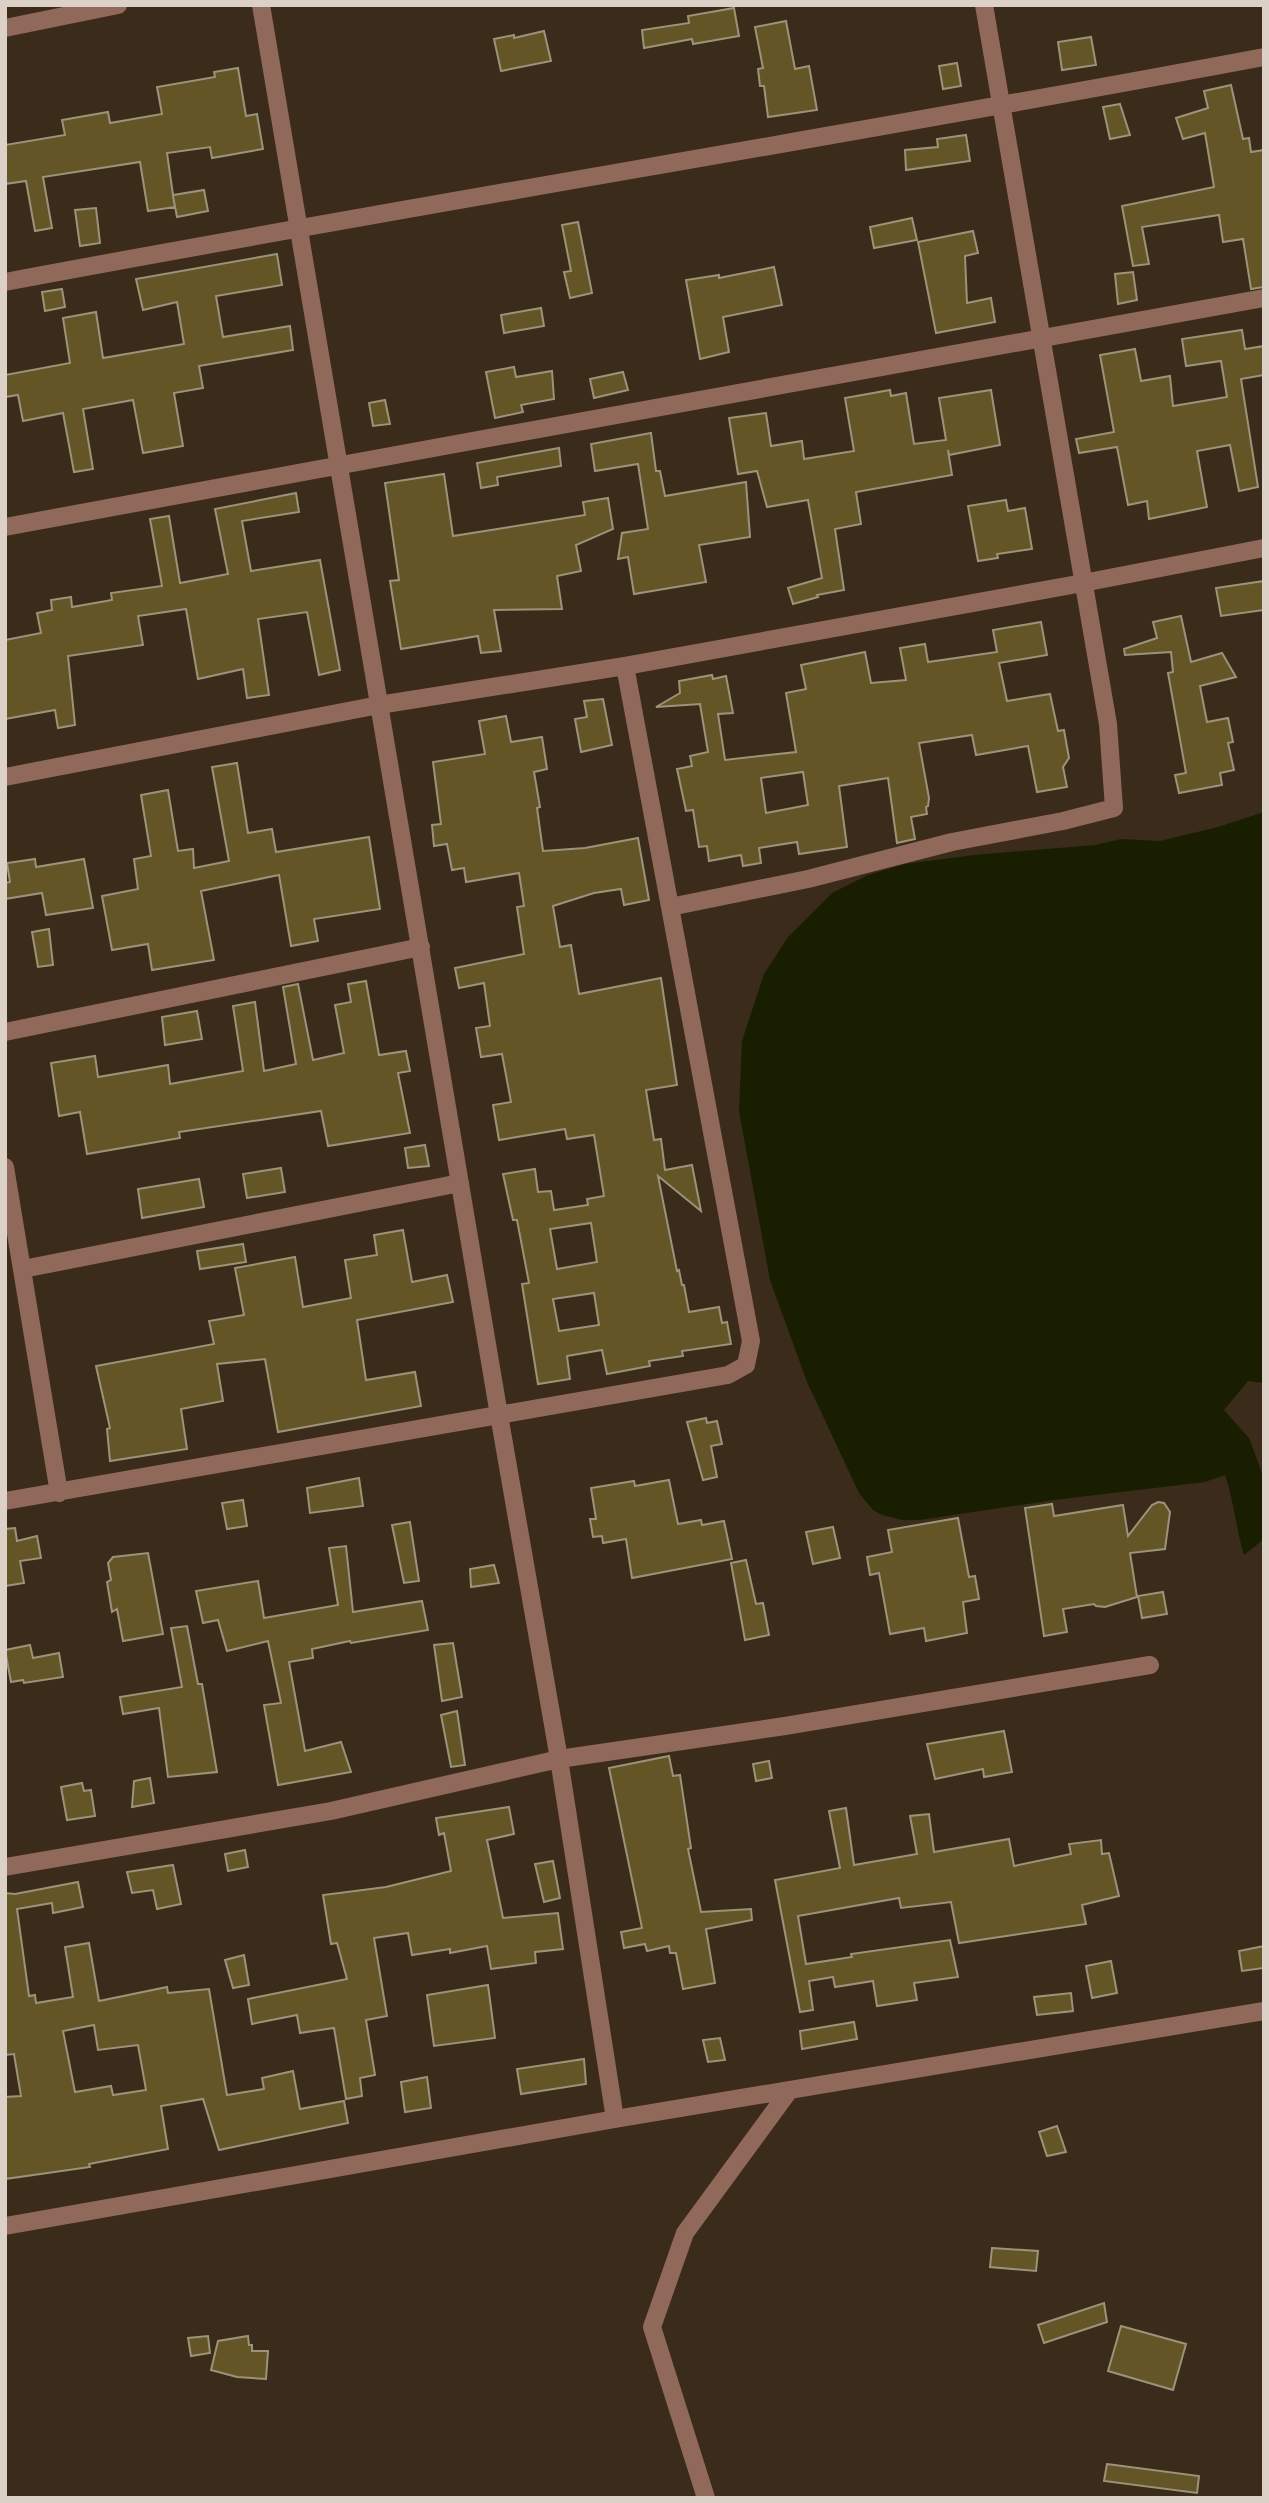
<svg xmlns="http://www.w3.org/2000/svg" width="1269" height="2503" viewBox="0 0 1269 2503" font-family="Mulish,sans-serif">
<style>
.water{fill:#191e00}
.building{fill:#645527;stroke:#9b937a;stroke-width:2;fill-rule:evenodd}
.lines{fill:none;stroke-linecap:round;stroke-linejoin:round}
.minor{stroke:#91695b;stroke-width:18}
</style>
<rect width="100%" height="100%" fill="#3b2b1a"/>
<path class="water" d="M1264 812V1383L1248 1381 1224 1410 1249 1438 1264 1478V1539L1244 1555C1236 1529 1234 1501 1225 1475L1205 1482 1054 1500 920 1520H902L882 1515 873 1510 859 1493 807 1382 770 1280 739 1111 742 1041 764 974 788 937 832 893 868 875 905 864 974 855 1095 845 1121 839 1160 841 1218 827Z"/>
<path class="building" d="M734 8 739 36 693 44 692 39 644 48 642 30 689 23 688 16Z
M786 21 795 69 809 66 817 110 768 117 764 86H760L758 69 763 68 755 27Z
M544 31 551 61 501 71 494 39 514 35V38Z
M1091 37 1096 65 1062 70 1058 42Z
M957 63 961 86 943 89 939 66Z
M238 68 246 116 257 114 263 149 212 158 210 147 167 153 173 195 204 190 208 211 177 217 173 196 175 207 148 211 140 162 43 177 52 228 35 231 26 181 5 184V145L65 135 62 120 108 112 110 123 162 114 157 87 215 77 214 72Z
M1231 85 1243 139 1249 138 1251 152 1264 150V287L1251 289 1243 239 1223 242 1219 215 1142 227 1149 264 1133 266 1122 206 1214 187 1205 133 1183 139 1176 118 1208 108 1204 91Z
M1120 104 1130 135 1110 139 1103 107Z
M966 135 970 161 906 170 905 150 938 147 937 139Z
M96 208 100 243 80 246 75 210Z
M912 218 917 240 874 248 870 227Z
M578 222 592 293 570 298 564 272 571 271 562 225Z
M973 231 978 253 965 256 967 303 991 298 995 322 936 333 918 242Z
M277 254 282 285 216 296 223 337 290 326 293 350 199 366 203 388 174 393 183 446 143 453 133 400 83 409 93 469 74 472 63 413 23 421 18 395 5 397V375L70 363 63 318 96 312 103 358 184 344 177 302 143 310 136 279Z
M774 267 782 305 723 317 729 352 700 359 686 280 719 275V278Z
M1133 272 1137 300 1118 304 1115 274Z
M62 289 65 307 45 311 42 292Z
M541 308 544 326 504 333 501 315Z
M1242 330 1245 349 1264 346V375L1241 379 1258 487 1239 491 1230 445 1197 451 1207 507 1149 519 1147 501 1128 505 1117 447 1079 453 1076 439 1114 432 1100 355 1135 349 1141 381 1170 376 1173 406 1227 397 1221 361 1186 366 1182 339Z
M514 367 516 377 552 371 554 399 521 405 523 412 495 418 486 372Z
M623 372 628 390 594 398 590 379Z
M890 390 891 396 906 393 914 444 946 440 939 398 991 390 1000 445 949 455 948 450 952 475 856 492 861 524 835 529 844 590 817 595 818 597 793 604 788 588 822 578 808 500 767 507 757 471 738 474 729 418 766 413 771 446 802 441 804 459 854 451 845 398Z
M385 400 390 424 373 426 369 403Z
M651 433 656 471H660L665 496 746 482 750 537 699 545 706 582 634 594 628 557 618 559 622 533 648 529 638 464 595 471 591 444Z
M559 448 561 466 497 477 498 485 481 488 477 463Z
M444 474 453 536 585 515 583 502 608 498 613 529 576 545 581 571 557 576 562 609 494 610 501 651 481 653 478 636 401 649 390 581 399 580 385 483Z
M296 493 299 512 242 521 251 571 320 560 340 670 319 675 307 612 258 619 269 695 247 698 243 669 198 679 186 609 138 616 143 645 68 656 75 725 58 728 55 710 5 719V640L41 633 37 613 52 610 51 600 71 597 72 607 112 600 111 593 162 586 150 519 169 516 180 583 228 574 215 509Z
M1006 500 1008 511 1025 508 1032 549 997 554 998 558 978 561 968 506Z
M1264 581V610L1221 616 1216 588Z
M1181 616 1191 662 1222 653 1236 677 1200 686 1207 722 1228 718 1233 742 1228 743 1234 770 1220 773 1222 785 1179 793 1175 775 1186 773 1168 673 1173 672 1171 652 1125 655 1124 649 1157 638 1153 622Z
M1041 622 1047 655 999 663 1007 701 1050 694 1058 731 1064 730 1069 758 1063 767 1067 787 1037 792 1028 746 976 755 972 735 919 743 929 798 928 806 926 807 927 814 911 817 915 839 897 843 888 778 839 786 847 847 799 854 797 842 759 848 761 863 743 866 741 855 709 861 707 846 699 847 693 810 686 811 677 769 692 766 690 756 708 752 700 704 656 707 680 693 679 681 712 675 713 679 726 676 733 713 718 714 725 760 796 752 786 693 806 689 801 665 865 652 871 683 906 680 900 648 925 644 928 662 997 652 993 630ZM803 772 808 805 766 813 761 778Z
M603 699 612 745 581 752 575 719 587 717 584 701Z
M506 716 511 742 542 737 547 769 534 772 540 807 537 808 543 851 585 848 638 838 649 900 624 905 621 889 594 893 553 906 560 947 571 945 579 994 661 978 677 1085 646 1090 654 1140 661 1139 665 1170 692 1165 701 1211 658 1176 677 1271 679 1270 682 1285H684L689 1312 719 1307 722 1323 727 1322 731 1344 682 1351 683 1356 649 1361 650 1366 607 1374 602 1350 567 1356 570 1379 538 1384 522 1284 529 1283 517 1220H513L503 1174 535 1169 538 1192 551 1191 554 1210 588 1205 587 1199 604 1196 594 1135 567 1139 565 1129 499 1140 493 1105 511 1102 502 1054 481 1057 476 1028 490 1026 484 983 459 988 455 968 524 954 517 907 524 906 519 873 466 882 464 868 452 870 447 844 434 846 432 825 441 824 433 762 485 754 479 721ZM591 1223 597 1262 557 1269 550 1229ZM594 1293 599 1325 559 1331 553 1299Z
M237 763 248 833 272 829 276 852 369 837 380 909 314 919 318 941 291 946 279 875 201 891 214 960 152 970 148 944 112 950 102 896 138 889 134 859 151 856 141 795 168 790 178 851 193 849 194 868 229 861 212 767Z
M35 859 36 867 84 859 93 908 46 915 42 893 5 899V883L10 882 7 863Z
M49 929 53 965 38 967 32 932Z
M366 981 379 1055 406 1051 410 1071 398 1073 410 1133 328 1146 321 1111 179 1132 180 1138 87 1154 80 1112 59 1116 51 1063 95 1056 98 1077 168 1065 170 1084 243 1071 233 1006 255 1002 264 1071 296 1064 283 987 298 984 313 1060 344 1053 335 1005 351 1002 348 984Z
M197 1011 202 1039 165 1045 162 1017Z
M425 1145 429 1166 408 1168 405 1148Z
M281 1168 285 1192 247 1198 243 1174Z
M199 1179 204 1207 142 1218 138 1189Z
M403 1230 412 1282 447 1275 453 1302 357 1320 366 1380 415 1372 421 1406 278 1432 265 1359 217 1364 223 1401 181 1409 187 1449 110 1461 107 1429 110 1428 96 1366 214 1344 209 1321 244 1315 235 1268 295 1257 303 1307 351 1298 345 1260 377 1255 374 1235Z
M243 1244 246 1262 200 1269 197 1251Z
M706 1418 707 1423 717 1421 722 1444 711 1446 717 1477 703 1480 687 1422Z
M359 1478 363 1506 310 1513 307 1488Z
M669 1480 678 1524 701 1520 702 1525 724 1521 732 1559 632 1578 626 1539 603 1543 602 1536 593 1537 590 1519H596L591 1488 634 1481 635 1486Z
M243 1500 247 1526 227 1529 222 1503Z
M1158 1502 1164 1503 1170 1512 1165 1549 1130 1553 1137 1597 1105 1607 1096 1606 1094 1604 1063 1609 1067 1632 1044 1636 1025 1508 1052 1504 1054 1516 1123 1505 1128 1536 1152 1505Z
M958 1518 969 1577 975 1576 979 1599 963 1602 967 1633 926 1641 924 1628 890 1634 879 1573 870 1575 867 1557 892 1552 888 1530Z
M410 1522 419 1581 404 1583 392 1525Z
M833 1527 840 1558 813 1564 806 1532Z
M15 1528 17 1541 37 1536 41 1558 20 1561 24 1583 5 1586V1529Z
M346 1546 353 1612 422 1601 428 1630 351 1643 350 1641 312 1649 313 1658 289 1662 305 1751 341 1742 351 1772 278 1785 264 1705 281 1703 268 1641 227 1651 218 1620 203 1623 196 1591 258 1581 264 1618 338 1605 329 1548Z
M148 1553 163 1634 123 1641 117 1609 112 1612 107 1582 111 1580 108 1563 113 1557Z
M746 1560 756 1604 763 1603 769 1635 745 1640 731 1563Z
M494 1565 499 1583 471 1587 470 1569Z
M1163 1592 1167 1614 1142 1618 1138 1596Z
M187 1626 198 1684H202L217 1772 168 1777 159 1708 123 1714 120 1697 182 1687 171 1628Z
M453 1643 462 1697 442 1701 434 1645Z
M30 1645 33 1658 59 1653 63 1677 24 1683 23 1680 11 1682 5 1650Z
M457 1711 465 1765 451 1767 441 1715Z
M1004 1731 1012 1772 984 1777 983 1769 935 1779 927 1744Z
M669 1756 673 1776 680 1775 691 1848 688 1849 701 1912 751 1909 752 1920 706 1929 715 1983 683 1989 676 1953H670L669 1946 647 1951 645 1944 624 1948 621 1932 642 1928 609 1768Z
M769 1761 772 1778 756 1781 753 1764Z
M150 1778 154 1803 132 1807 134 1781Z
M82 1783 84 1791 91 1790 95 1816 67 1820 61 1787Z
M509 1807 514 1834 487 1840 503 1918 558 1913 563 1949 535 1952 536 1963 491 1969 487 1946 450 1953V1949L412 1955 408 1933 374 1938 387 2016 366 2020 375 2075 360 2078 362 2096 346 2099 334 2028 300 2033 297 2015 252 2024 248 1999 347 1979 337 1943 331 1944 323 1895 386 1887 451 1871 444 1833 439 1835 436 1818Z
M846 1808 854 1865 917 1854 910 1816 929 1814 934 1852 1009 1839 1014 1866 1071 1854 1069 1844 1101 1840 1102 1854 1109 1853 1119 1896 1082 1905 1086 1924 959 1943 951 1902 901 1908 899 1898 798 1916 806 1964 852 1957 851 1954 950 1940 958 1977 914 1983 917 2000 877 2006 873 1981 835 1987 833 1977 809 1981 813 2010 800 2012 775 1880 840 1868 829 1811Z
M245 1850 248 1867 228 1871 225 1854Z
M553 1861 560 1898 544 1902 535 1864Z
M173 1865 181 1904 157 1909 153 1890 132 1893 127 1872Z
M78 1882 83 1907 53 1913 52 1903 17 1909 29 1996 35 1995 36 2003 73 1997 65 1947 89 1943 99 2001 167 1987 168 1993 209 1989 227 2095 264 2089 262 2078 293 2071 300 2109 344 2101 348 2123 219 2150 203 2099 161 2106 168 2149 89 2164 90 2167 5 2179V2097L21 2096 14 2054 5 2055V1893L15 1894ZM94 2025 98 2050 138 2045 146 2090 113 2095 111 2086 75 2092 63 2031Z
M1264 1946V1968L1242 1971 1239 1951Z
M244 1955 249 1985 233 1988 225 1960Z
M1111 1961 1117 1993 1092 1998 1086 1966Z
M488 1985 495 2038 434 2046 427 1995Z
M1071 1993 1073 2011 1037 2015 1034 1997Z
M854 2022 857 2039 802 2049 800 2031Z
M720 2038 725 2060 708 2062 703 2040Z
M584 2059 586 2084 521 2094 517 2069Z
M427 2077 431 2108 405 2112 401 2082Z
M1057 2126 1066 2152 1047 2156 1039 2132Z
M992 2248 1038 2251 1036 2271 990 2267Z
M1104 2303 1107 2322 1044 2343 1038 2325Z
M1121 2326 1186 2344 1173 2390 1108 2371Z
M208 2336 210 2353 191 2356 188 2338Z
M248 2336 249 2345H252V2351H268L266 2379 237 2377 211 2370 218 2341Z
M1107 2464 1199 2476 1197 2493 1104 2481Z"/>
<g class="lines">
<path class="minor" d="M261 5 499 1415 559 1759 615 2119
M5 28 118 5
M5 282C424 203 845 136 1264 57
M5 527C424 447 845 377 1264 298
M5 777 379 705 625 666 1083 583 1264 548
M670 907 808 879 952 842 1063 821 1114 808 1108 724 984 5
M5 1032 421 947
M5 1167 59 1493
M23 1269 460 1183
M5 1501 728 1375 746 1365 751 1341 625 666
M5 1867 331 1811 559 1759 785 1726 1150 1665
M5 2226 615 2119 1264 2011
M706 2498 652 2327 685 2233 789 2091"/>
</g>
<rect width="1269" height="2503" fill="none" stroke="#dcd1c7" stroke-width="14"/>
</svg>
